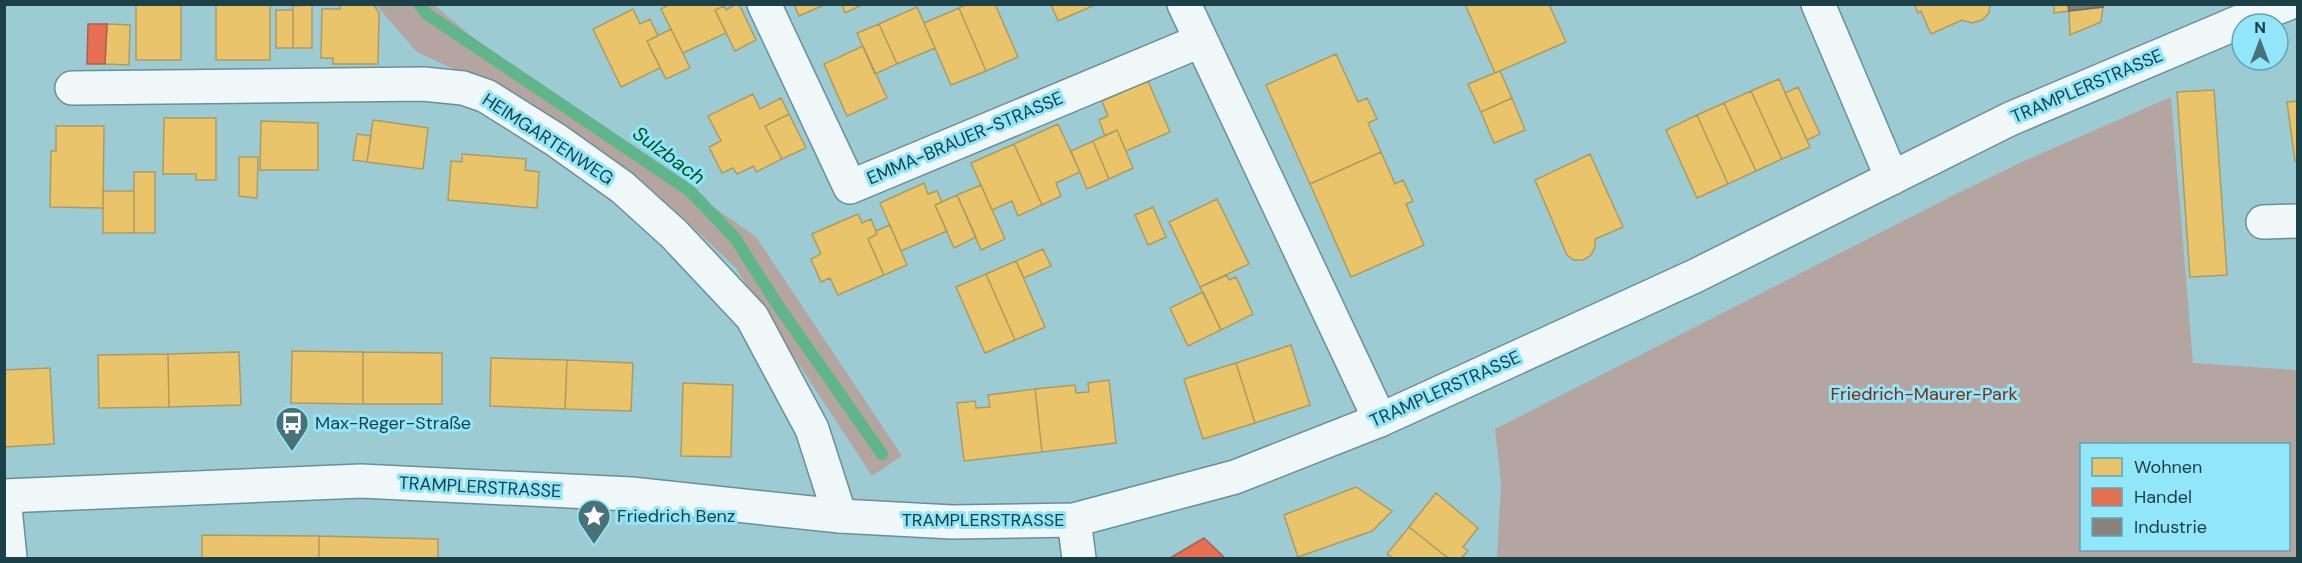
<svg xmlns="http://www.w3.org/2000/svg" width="2302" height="563" viewBox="0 0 2302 563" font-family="'DM Sans',sans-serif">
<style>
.green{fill:#b4a5a1;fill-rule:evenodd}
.homes{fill:#e9c46a;stroke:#ac9c60;stroke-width:1.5}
.shops{fill:#e76f51;stroke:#aa614e;stroke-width:1.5}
.industry{fill:#8a817c;stroke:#696e6c;stroke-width:1.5}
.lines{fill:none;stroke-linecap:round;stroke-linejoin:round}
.stream{stroke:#60b58a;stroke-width:12}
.minor-casing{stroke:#689096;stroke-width:36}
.tertiary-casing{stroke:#689096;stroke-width:36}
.minor{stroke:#f0f7f9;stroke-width:33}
.tertiary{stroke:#f0f7f9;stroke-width:33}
.labels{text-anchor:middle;stroke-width:6;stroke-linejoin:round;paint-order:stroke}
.street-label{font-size:18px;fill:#1c4047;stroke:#91e7f9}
.park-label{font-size:18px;fill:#842515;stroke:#91e7f9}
.poi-label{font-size:18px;fill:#1c4047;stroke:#91e7f9;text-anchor:start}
.water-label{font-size:20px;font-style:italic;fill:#004f25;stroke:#91e7f9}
</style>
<rect width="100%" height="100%" fill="#9ccbd4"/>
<path class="green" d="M376 5H434L470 35 756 237 902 456 872 476 735 267 685 220 637 179 495 88 417 52Z
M2171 97 2193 363 2297 370V558H1497L1501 484 1495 429 1954 195 2024 161ZM2082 444H2288V550H2082Z"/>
<path class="homes" d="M136 4H181V60H136Z
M216 4H270V60H216Z
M340 4H373L379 13 378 64H333V58H321L322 9H340Z
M670 4H723L724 6 715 10 726 33 683 53 661 9Z
M736 4H739L756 40 735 51 715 10 724 6 726 10Z
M794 4H826L799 16Z
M842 4H864L845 13Z
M968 4H995L1018 57 986 71 959 8Z
M1051 4H1097L1058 21Z
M1465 4H1549L1566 42 1495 73Z
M1914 4H1990L1989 13 1982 20 1972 23 1962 20 1931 34 1921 11 1918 13Z
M2054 4H2068L2069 11 2054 13Z
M312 5V48H293V6Z
M917 7 935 48 897 64 879 24Z
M2103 7 2101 22 2070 35 2069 11Z
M959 8 986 71 951 85 924 23Z
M633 9 640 24 650 19 658 36 647 41 660 68 621 87 593 29Z
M276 10H293V48H276Z
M107 24 130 25 129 65 105 64Z
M879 24 897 64 875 74 857 33Z
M671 29 690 68 666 79 647 41Z
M863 46 887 98 847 116 824 64Z
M1336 54 1358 102 1367 98 1377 119 1368 123 1381 152 1310 184 1266 85Z
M1500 71 1512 98 1481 112 1468 84Z
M1779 79 1810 147 1782 159 1751 91Z
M1148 81 1170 132 1126 151 1117 130 1105 136 1099 120 1108 116 1102 101Z
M1798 87 1820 134 1807 140 1785 93Z
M2214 90 2227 275 2190 277 2177 92Z
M1751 91 1782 159 1756 171 1724 103Z
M753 94 760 109 781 98 789 114 765 126 782 159 756 172 754 166 737 174 733 168 722 173 709 147 721 141 708 116Z
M1512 98 1525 130 1494 143 1481 112Z
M2298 101V160L2295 161 2287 102Z
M1724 103 1756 171 1728 184 1697 115Z
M789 114 806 148 782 159 765 126Z
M1697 115 1728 184 1697 198 1666 130Z
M164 118H216V180H196V174H163Z
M373 120 428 128 423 169 367 162Z
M261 121 318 123V170H260Z
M1058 124 1080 172 1056 183 1061 196 1042 205 1014 144Z
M56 126H104L103 208 50 207 51 151H56Z
M1117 130 1133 168 1109 179 1093 141Z
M357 134 371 136 367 162 353 160Z
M1093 141 1109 179 1087 189 1071 151Z
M1014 144 1042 205 1018 216 1012 201 992 210 971 163Z
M1381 152 1395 184 1403 180 1413 201 1406 204 1424 245 1351 277 1310 184Z
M462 154 526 159 525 170 539 172 537 208 448 200 451 161 462 162Z
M1590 154 1623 227 1595 239V248L1590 256 1583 260H1574L1567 255 1535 180Z
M239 157H258L257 198 239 196Z
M134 172H155V233H134Z
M924 183 928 194 937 191 942 202 935 205 947 231 901 251 880 203Z
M981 185 1005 239 981 250 957 195Z
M103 191H134V233H103Z
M957 195 976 237 954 248 935 205Z
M1217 199 1249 264 1200 287 1169 222Z
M1153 207 1166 237 1148 245 1135 215Z
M858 214 862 223 871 219 877 234 868 239 884 275 838 295 830 278 821 282 811 259 821 254 812 234Z
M890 225 907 265 884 275 868 239 877 234 876 231Z
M1043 249 1051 266 1024 278 1016 261Z
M1016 261 1045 327 1015 340 986 274Z
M986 274 1015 340 985 353 956 287Z
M1227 275 1229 280 1236 277 1253 314 1221 330 1200 287Z
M1203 292 1221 330 1188 346 1170 308Z
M1291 345 1310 405 1255 423 1236 363Z
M292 351 363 352V404L291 403Z
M239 352 241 405 169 407 168 354Z
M363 352 442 353V404H363Z
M168 354 169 407 99 408 98 355Z
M491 358 567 360 565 409 490 406Z
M567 360 633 363 631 411 565 409Z
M1236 363 1255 423 1203 439 1184 379Z
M50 368 54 444 4 447V370Z
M1109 380 1116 443 1042 452 1035 389 1075 385 1076 393 1089 392 1088 383Z
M683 383 733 385 731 457 681 456Z
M1035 389 1042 452 964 461 957 403 975 401 976 408 990 407 988 395Z
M1356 487 1392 511 1372 531 1298 557 1284 515Z
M1436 493 1478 528 1463 547 1468 551 1461 558H1448L1409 527Z
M1409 527 1448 558H1393L1387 554Z
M202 535 319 536V558H202Z
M319 536 438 539V558H319Z"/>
<path class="shops" d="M88 24H107L105 64H87Z
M1204 538 1225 558H1170Z"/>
<path class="industry" d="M2068 4H2102L2103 7 2069 11Z"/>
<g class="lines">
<path class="stream" d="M419 4 427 14 690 191 735 238 777 304 882 454"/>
<defs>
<path id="minor" d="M764 4 850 187 1200 41
M1184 4 1380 420
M1818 4 1892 178
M72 88 423 84 463 88 486 96 556 140 622 187 674 234 752 317 812 429 840 516
M2263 222 2298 221
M4 498 10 558
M1074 520 1079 558"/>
<path id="tertiary" d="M4 496 361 481 631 494 840 516 952 522 1074 520 1235 477 1380 420 1695 276 2010 119 2244 20 2287 4"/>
</defs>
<use href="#minor" class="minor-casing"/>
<use href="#tertiary" class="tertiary-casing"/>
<use href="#minor" class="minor"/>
<use href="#tertiary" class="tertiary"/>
</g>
<defs>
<symbol id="bus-pin" viewBox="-11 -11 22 30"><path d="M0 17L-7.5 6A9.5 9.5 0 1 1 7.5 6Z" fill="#497178" stroke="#91e7f9"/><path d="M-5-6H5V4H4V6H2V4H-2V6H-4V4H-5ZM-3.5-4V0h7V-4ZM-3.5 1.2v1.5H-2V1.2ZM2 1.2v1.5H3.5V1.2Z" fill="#fff"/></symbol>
<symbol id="sight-pin" viewBox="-11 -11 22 30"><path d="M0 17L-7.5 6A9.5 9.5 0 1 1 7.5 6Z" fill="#497178" stroke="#91e7f9"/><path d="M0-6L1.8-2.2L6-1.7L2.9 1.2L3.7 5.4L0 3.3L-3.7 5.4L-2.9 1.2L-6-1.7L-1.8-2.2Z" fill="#fff"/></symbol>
</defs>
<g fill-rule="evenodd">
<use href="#bus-pin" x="273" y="404" width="38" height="52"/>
<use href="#sight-pin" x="575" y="497" width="38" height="52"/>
</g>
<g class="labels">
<g class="street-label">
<text transform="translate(2087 86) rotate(-23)" y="6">TRAMPLERSTRASSE</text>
<text transform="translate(965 138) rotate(-23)" y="6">EMMA-BRAUER-STRASSE</text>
<text transform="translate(548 139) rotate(33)" y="6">HEIMGARTENWEG</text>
<text transform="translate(1445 389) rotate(-24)" y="6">TRAMPLERSTRASSE</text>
<text transform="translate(480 487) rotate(3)" y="6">TRAMPLERSTRASSE</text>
<text x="983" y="526">TRAMPLERSTRASSE</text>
</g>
<g class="park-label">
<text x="1924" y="400">Friedrich-Maurer-Park</text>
</g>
<g class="poi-label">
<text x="315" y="429">Max-Reger-Straße</text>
<text x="617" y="522">Friedrich Benz</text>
</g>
<g class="water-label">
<text transform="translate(669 155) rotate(36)" y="7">Sulzbach</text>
</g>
</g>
<rect width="2302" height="563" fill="none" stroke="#1c4047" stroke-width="12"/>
<rect x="2080" y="443" width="210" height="108" fill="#91e7f9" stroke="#62a4b2" stroke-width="1.5"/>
<rect x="2092" y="458" width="30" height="18" fill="#e9c46a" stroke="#62a4b2" stroke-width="1.5"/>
<text x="2134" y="473" font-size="18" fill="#1c4047">Wohnen</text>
<rect x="2092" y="488" width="30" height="18" fill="#e76f51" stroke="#62a4b2" stroke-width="1.5"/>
<text x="2134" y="503" font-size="18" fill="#1c4047">Handel</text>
<rect x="2092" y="518" width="30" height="18" fill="#8a817c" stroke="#62a4b2" stroke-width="1.5"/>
<text x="2134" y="533" font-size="18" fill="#1c4047">Industrie</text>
<g transform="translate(2260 42)"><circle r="28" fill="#91e7f9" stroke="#62a4b2" stroke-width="1.5"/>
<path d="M0-4.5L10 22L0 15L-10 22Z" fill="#497178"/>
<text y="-9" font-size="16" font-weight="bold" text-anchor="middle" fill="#1c4047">N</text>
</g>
</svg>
